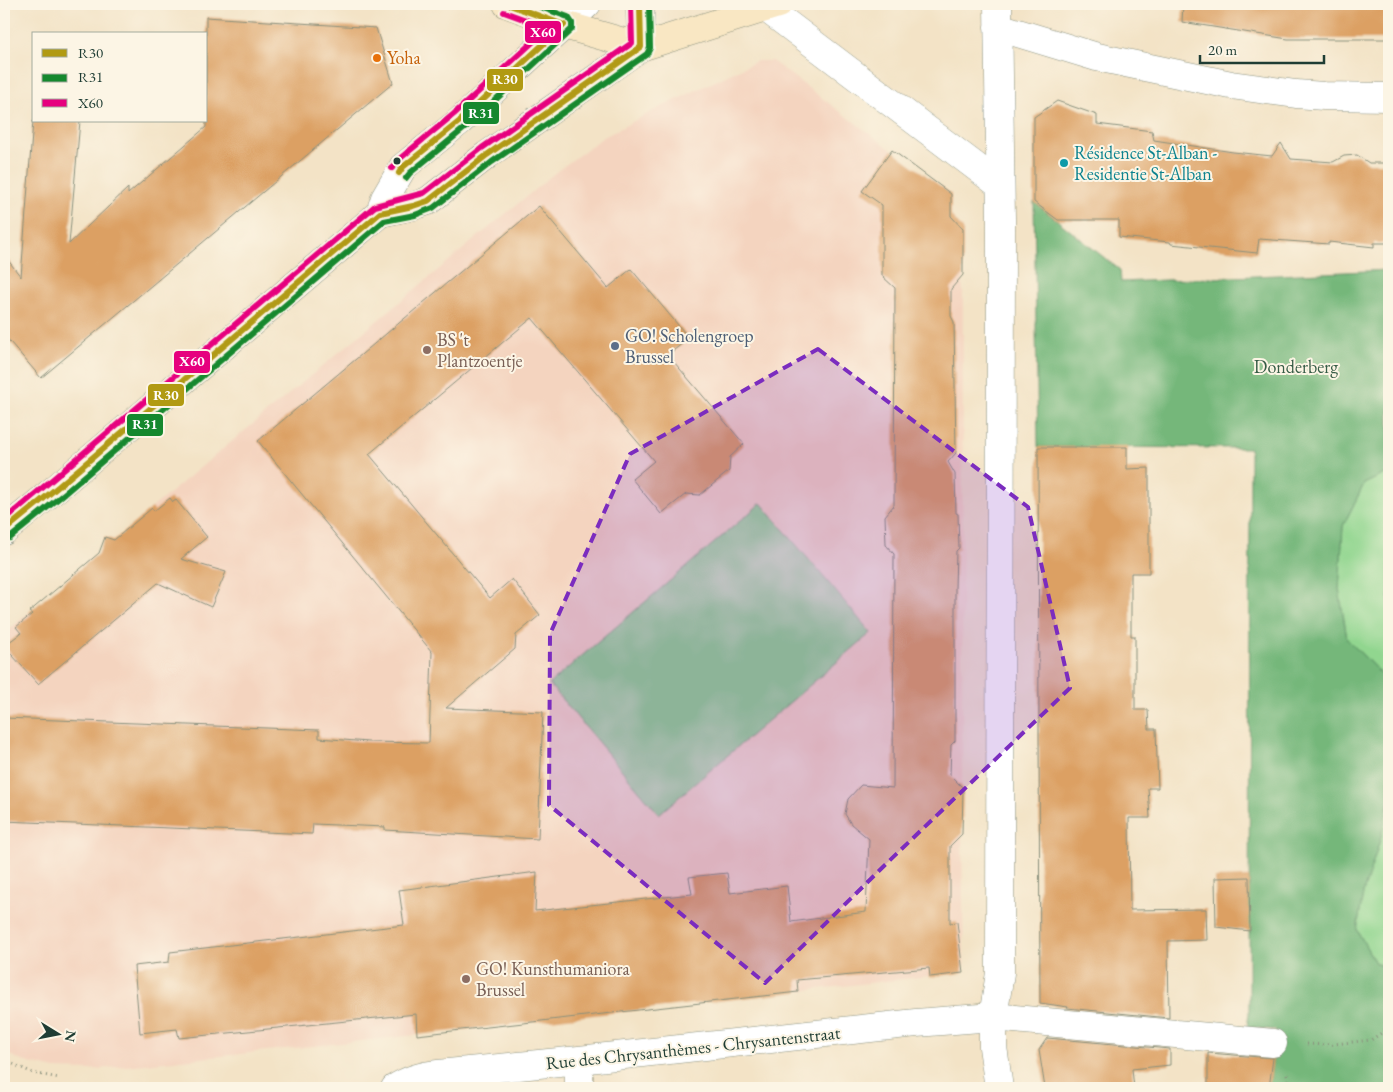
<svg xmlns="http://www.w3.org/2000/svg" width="1393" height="1092" viewBox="0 0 1393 1092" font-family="'EB Garamond',serif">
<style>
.built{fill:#f4d4bf}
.green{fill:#91d68f;stroke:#588a62}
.forest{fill:#74b77a;stroke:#4a7a57}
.building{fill:#dca064}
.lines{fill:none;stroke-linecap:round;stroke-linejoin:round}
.minor-casing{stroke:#89907d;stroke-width:29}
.tertiary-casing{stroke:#89907d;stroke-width:29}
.secondary-casing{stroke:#89907d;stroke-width:29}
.path{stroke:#89907d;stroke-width:3;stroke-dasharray:1 4;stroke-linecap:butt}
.minor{stroke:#fff;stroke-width:28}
.tertiary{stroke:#fff;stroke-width:28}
.secondary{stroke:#f9e7c3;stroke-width:28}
.bus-1-casing{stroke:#fcf5e5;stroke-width:10}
.bus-2-casing{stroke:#fcf5e5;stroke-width:10}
.bus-3-casing{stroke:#fcf5e5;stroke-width:10}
.bus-1{stroke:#b19a12;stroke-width:6}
.bus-2{stroke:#15882e;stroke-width:6}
.bus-3{stroke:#e6007e;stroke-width:6}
.marked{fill:#7b2cbf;fill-opacity:0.2;stroke:#7b2cbf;stroke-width:4;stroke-dasharray:10 6;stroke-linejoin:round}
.food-dot{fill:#e8710a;stroke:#fcf5e5;stroke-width:2}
.bus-dot{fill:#1f3d34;stroke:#fcf5e5;stroke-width:2}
.culture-dot{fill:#0f9aa8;stroke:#fcf5e5;stroke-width:2}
.service-dot{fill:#5c6f8a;stroke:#fcf5e5;stroke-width:2}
.education-dot{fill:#8d6e63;stroke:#fcf5e5;stroke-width:2}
.labels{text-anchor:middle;stroke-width:4;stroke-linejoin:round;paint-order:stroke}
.food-label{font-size:18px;fill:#c56008;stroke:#fcf5e5;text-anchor:start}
.culture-label{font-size:18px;fill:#0d838f;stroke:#fcf5e5;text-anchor:start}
.service-label{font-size:18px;fill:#4e5e75;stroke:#fcf5e5;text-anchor:start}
.education-label{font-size:18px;fill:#785e54;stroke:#fcf5e5;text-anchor:start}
.park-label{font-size:18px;fill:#365c46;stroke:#fcf5e5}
.street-label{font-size:18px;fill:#1f3d34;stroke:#fcf5e5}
.line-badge{stroke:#fcf5e5;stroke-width:2}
.badge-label{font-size:14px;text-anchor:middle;font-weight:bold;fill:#fff}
</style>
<rect width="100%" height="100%" fill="#fcf5e5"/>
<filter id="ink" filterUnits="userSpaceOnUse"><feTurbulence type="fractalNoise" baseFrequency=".02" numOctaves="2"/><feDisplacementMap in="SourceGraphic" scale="10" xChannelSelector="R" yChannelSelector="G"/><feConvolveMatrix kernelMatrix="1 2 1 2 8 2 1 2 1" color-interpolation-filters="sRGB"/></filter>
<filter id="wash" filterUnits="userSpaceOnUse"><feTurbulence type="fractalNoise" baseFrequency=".0096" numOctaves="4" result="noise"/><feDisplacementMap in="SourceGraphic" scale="20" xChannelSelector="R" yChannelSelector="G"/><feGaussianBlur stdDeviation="1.12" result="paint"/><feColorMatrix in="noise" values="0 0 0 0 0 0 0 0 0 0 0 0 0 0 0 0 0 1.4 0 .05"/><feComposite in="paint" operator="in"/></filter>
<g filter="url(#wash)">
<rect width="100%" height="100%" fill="#f3e3c6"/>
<path class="built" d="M757 61H772L951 194V216L963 229 962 834 964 972 417 1035 88 1070 55 1069 22 1061 4 1052V634L152 508 556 172 602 138 653 111Z"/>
<path class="green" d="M1389 472V750L1383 676 1347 639 1339 589 1343 526 1364 484Z
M761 503 871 633 659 814 549 684Z
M1389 799V969L1375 963 1357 930 1363 893 1381 837Z"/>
<path class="forest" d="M1034 202 1120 270 1121 282 1389 270V472L1364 484 1343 526 1339 589 1347 639 1383 676 1389 734V799L1381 837 1363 893 1357 930 1375 963 1389 969V1088H1269L1276 1030 1247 1027 1249 1014 1250 448 1038 447Z"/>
<g id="blocks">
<path class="building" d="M1183 4H1389V39H1288L1182 22Z
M206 17 376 28 393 83 41 378 4 335V255L21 277 33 121H80L69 244 128 188V194L206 127Z
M1057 101 1097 115V124L1152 131 1154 140 1233 152 1272 156 1281 143 1291 159 1333 162 1344 156 1357 155 1369 163H1389V243H1374V247L1329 242V244L1259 239 1257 253 1171 244 1170 242 1119 237V220H1058L1034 202V117Z
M892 150 951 194V216L963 229V275L951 289V316L954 322 956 453 948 462 955 474 956 513 958 514 959 548 956 551 955 588V741L951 745 950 775 963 788 962 834 950 846V923L957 922 963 973 930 977 929 968 797 980 798 992 417 1035 416 1014 179 1038 177 1029 140 1033 134 966 169 962 170 952 404 925 399 890 537 872 535 911 692 894 689 877 727 873 730 893 787 886 791 922 866 912 869 839 851 824 845 814 848 799 861 785 893 788 894 554 886 545 885 516 894 505 895 288 882 276V205L862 191Z
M539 206 608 288 631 269 689 338 668 355 744 444 730 457 729 471 700 495 686 494 661 514 632 479 654 461 532 318 369 454 490 598 512 579 540 615 516 635 515 649 446 708 543 712 538 839 385 830V827L313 824 312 834 4 821V718L319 730V738L368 742 429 743 432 652 258 441Z
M1038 447H1127V469L1149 468V573H1131V636H1135V710H1148L1149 729H1156L1158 788H1148L1150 818H1129L1130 910 1206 909 1207 940 1168 941 1169 1018 1067 1008 1068 1007 1040 1003Z
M170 498 173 502 176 500 207 537 181 559 226 572 211 607 158 583 38 684 4 646 21 633 16 627 32 614 29 612 99 553 105 537 114 540 152 508 154 511Z
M1249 877 1250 931 1216 927 1215 878Z
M1047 1038 1170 1049V1065L1132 1069 1134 1088H1045L1039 1050Z
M1208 1053 1273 1058 1269 1088H1208Z"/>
</g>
</g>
<g filter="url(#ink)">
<use href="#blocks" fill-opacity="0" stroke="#89907d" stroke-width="1"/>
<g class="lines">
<defs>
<path id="minor" d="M998 4 1001 220 1000 973 993 1017V1047L999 1088
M766 8 1000 185
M998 27 1097 57 1231 85 1296 94 1324 96 1389 97
M395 1088C410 1079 421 1076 438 1074L579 1060 916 1023 993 1017 1273 1043
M579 1088V1060"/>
<path id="tertiary" d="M380 213 413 206 428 201 487 155 641 47 640 4
M4 531 59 486 372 220 380 213 385 198 403 167 460 121 587 4"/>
<path id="secondary" d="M507 4 564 25 641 47 778 4"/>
</defs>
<use href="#minor" class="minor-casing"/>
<use href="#tertiary" class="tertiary-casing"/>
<use href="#secondary" class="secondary-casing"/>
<path class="path" d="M1307 1044 1325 1045 1371 1040 1389 1028
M4 1060 33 1073 59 1078
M1287 1074 1289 1088"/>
<use href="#minor" class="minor"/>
<use href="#tertiary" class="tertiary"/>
<use href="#secondary" class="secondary"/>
<defs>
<path id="bus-1" d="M399 173 403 167 460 121 564 25 507 4
M4 531 59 486 380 213 413 206 428 201 487 155 641 47 640 4"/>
<path id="bus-2" d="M406 178 410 173 466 127 572 29V23L568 17 532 4
M10 538 65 493 384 221 415 215 433 208 492 162 647 54 650 48 649 4"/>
<path id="bus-3" d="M392 168 397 161 454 114 548 28 504 12
M4 520 53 479 375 206 424 193 482 148 632 43 631 4"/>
</defs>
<use href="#bus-1" class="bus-1-casing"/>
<use href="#bus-2" class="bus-2-casing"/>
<use href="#bus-3" class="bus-3-casing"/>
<use href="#bus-1" class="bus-1"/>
<use href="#bus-2" class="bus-2"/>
<use href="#bus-3" class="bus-3"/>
</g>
</g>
<path class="marked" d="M818 349 1028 507 1070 688 888 862 765 983 549 805 550 634 630 454Z"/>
<circle class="food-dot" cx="377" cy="58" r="5"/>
<circle class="bus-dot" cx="397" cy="161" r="4.5"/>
<circle class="culture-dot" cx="1064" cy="163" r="5"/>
<circle class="service-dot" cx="615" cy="346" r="5"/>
<g class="education-dot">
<circle cx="427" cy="350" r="5"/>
<circle cx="466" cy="979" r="5"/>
</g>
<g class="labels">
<g class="food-label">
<text x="387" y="64">Yoha</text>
</g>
<g class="culture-label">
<text x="1074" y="159">Résidence St-Alban -<tspan x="1074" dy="21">Residentie St-Alban</tspan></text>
</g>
<g class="service-label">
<text x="625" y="342">GO! Scholengroep<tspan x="625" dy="21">Brussel</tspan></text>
</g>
<g class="education-label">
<text x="437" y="346">BS 't<tspan x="437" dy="21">Plantzoentje</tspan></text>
<text x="476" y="975">GO! Kunsthumaniora<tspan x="476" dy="21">Brussel</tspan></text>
</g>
<g class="park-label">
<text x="1296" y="373">Donderberg</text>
</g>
<g class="street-label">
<text transform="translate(693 1048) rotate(-6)" y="6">Rue des Chrysanthèmes - Chrysantenstraat</text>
</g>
</g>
<g class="line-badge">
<rect x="524" y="20" width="38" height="24" rx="5" fill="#e6007e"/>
<rect x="486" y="68" width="38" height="24" rx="5" fill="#b19a12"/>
<rect x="462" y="101" width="38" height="24" rx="5" fill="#15882e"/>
<rect x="173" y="350" width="38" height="24" rx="5" fill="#e6007e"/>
<rect x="147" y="383" width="38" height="24" rx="5" fill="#b19a12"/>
<rect x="126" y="413" width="38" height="24" rx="5" fill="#15882e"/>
</g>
<g class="badge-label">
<text x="543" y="37">X60</text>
<text x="505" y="84">R30</text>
<text x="481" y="118">R31</text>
<text x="192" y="366">X60</text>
<text x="166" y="400">R30</text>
<text x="145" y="429">R31</text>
</g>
<rect width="1393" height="1092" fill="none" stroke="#fcf5e5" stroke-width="20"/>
<rect x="32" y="32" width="175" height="90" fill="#fcf5e5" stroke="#a4ab9e"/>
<rect x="42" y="49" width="25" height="8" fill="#b19a12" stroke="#a4ab9e"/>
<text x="78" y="58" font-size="15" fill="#1f3d34">R30</text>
<rect x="42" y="74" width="25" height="8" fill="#15882e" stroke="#a4ab9e"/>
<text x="78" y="82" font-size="15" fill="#1f3d34">R31</text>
<rect x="42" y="99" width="25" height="8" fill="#e6007e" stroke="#a4ab9e"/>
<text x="78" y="108" font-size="15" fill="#1f3d34">X60</text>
<g transform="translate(58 1034) rotate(100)" stroke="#fcf5e5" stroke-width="4" paint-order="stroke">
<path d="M0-4L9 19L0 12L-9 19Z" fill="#1f3d34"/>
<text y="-8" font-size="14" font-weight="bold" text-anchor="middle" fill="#1f3d34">N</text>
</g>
<path d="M1200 55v8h124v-8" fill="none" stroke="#1f3d34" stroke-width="2.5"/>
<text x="1208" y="55" font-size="15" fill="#1f3d34" stroke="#fcf5e5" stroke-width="4" paint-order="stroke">20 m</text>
</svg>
